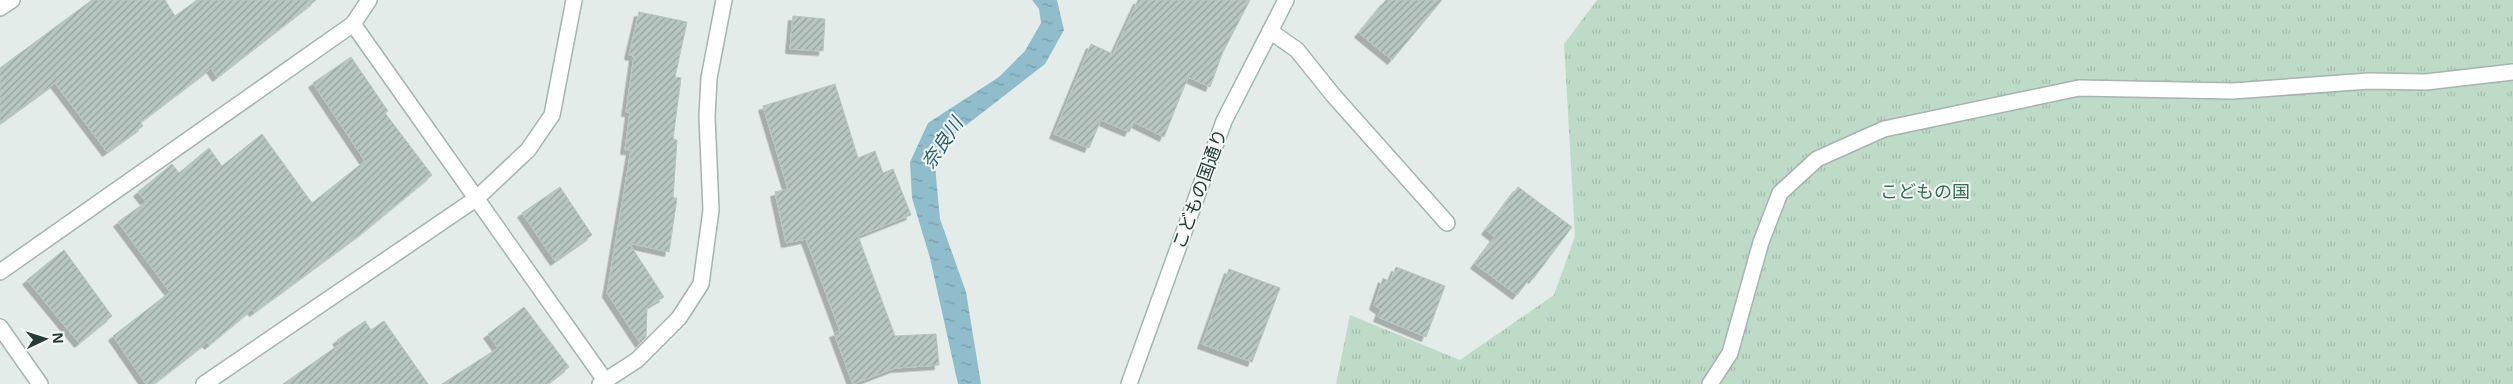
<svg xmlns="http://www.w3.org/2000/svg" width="2513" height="384" viewBox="0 0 2513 384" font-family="'Noto Sans','Noto Sans JP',sans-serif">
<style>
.park{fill:url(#park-tufts)}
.water{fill:url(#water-ripples)}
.building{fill:url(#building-hatch);stroke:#b6c5c0;filter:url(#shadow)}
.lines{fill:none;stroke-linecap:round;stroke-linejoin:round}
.lane-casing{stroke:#a6b3b0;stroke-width:18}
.street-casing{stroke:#a6b3b0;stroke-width:18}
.secondary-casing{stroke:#a2b6b1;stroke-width:18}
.lane{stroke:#fff;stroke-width:15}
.street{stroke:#fff;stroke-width:15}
.secondary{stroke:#fff;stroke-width:15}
.labels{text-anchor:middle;stroke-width:4;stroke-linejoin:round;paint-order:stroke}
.street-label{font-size:18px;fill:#243b37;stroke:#f3f8f6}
.park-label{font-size:18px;fill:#326f4f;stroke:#f3f8f6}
.water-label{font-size:19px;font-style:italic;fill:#235e72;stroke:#f3f8f6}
</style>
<defs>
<pattern id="park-tufts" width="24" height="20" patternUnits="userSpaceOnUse" patternTransform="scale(1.25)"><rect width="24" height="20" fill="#bedbc8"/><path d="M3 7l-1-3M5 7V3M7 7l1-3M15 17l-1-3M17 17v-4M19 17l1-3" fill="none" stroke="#a3bdac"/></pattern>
<pattern id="water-ripples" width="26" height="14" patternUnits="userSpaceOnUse" patternTransform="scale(1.25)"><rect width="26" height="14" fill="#90bdcc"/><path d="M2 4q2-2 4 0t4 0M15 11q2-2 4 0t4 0" fill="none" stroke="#759ba6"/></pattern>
<pattern id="building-hatch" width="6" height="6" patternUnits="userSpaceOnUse" patternTransform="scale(1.25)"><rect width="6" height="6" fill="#b8c6c2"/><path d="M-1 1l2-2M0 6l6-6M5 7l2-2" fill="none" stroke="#95a29e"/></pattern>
<filter id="shadow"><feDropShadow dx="-4.5" dy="4.5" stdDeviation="0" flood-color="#0004"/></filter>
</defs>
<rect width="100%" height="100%" fill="#e3ece9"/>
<path class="park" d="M1597 0H2513V384H1336L1350 315 1460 360 1554 295 1575 236 1564 44Z"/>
<path class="water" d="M1032 0H1057L1064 30 1045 64 947 140 935 166 940 219 966 292 981 384H958L930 258 912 198 910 162 928 123 999 77 1025 51 1041 23 1039 9Z"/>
<path class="building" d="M92 0H165L175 16 197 0H316L217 77 211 68 140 122 143 126 107 152 55 83 0 123V68Z
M1138 0H1250L1222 54 1210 87 1188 77 1164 137 1134 122 1129 132 1101 120 1089 148 1054 134 1091 44 1113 54Z
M1386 0H1442L1392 60 1359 33Z
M639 12 687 22 675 77 681 78 673 139 677 140 673 198H677L669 252 629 243 664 297 647 307 646 337 640 343 607 293 631 150H625L630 112H626L634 56 629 55Z
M793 16 825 19 823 51 790 49Z
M351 57 388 111 385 113 432 175 364 231 254 312 252 309 209 345 207 342 153 384H146L113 336 170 292 118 222 146 202 138 192 172 164 179 173 209 148 222 166 262 134 312 203 365 161 313 83Z
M835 84 858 158 875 151 883 173 893 169 911 215 858 236 895 336 936 334 939 365 895 368 853 384 834 333 840 331 806 239 786 243 775 192 788 189 763 106Z
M560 187 592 235 555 261 522 213Z
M1518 187 1572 227 1533 279 1531 277 1517 295 1475 264 1495 237 1486 230Z
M64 250 112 316 79 343 27 280Z
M1396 267 1445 286 1426 337 1378 317 1381 310 1374 305 1383 278 1390 282Z
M1229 269 1280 288 1252 362 1202 344Z
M524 307 569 367 547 384H442L498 348 488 334Z
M365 321 371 330 384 321 428 384H283L340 344 337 340Z"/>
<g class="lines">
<defs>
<path id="lane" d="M1270 31 1297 50 1333 95 1447 223
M1710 384 1730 353 1761 242 1780 193 1817 159 1884 129 2079 88 2233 91 2369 81 2426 82 2513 72"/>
<path id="street" d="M0 8 12 0
M353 24 604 379
M0 272 353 24 369 0
M0 327 40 384
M204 384 477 198 528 150 552 115 574 0
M600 384 637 360 679 318 701 284 711 210 707 117 709 78 724 0"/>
<path id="secondary" d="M1129 384 1224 121 1286 0"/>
</defs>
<use href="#lane" class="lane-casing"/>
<use href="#street" class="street-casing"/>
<use href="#secondary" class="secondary-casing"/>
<use href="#lane" class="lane"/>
<use href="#street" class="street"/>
<use href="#secondary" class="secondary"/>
</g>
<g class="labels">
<g class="street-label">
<text transform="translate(1200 189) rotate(-70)" y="6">こどもの国通り</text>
</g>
<g class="park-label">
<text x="1925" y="198">こどもの国</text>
</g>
<g class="water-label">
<text transform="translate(942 143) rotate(-56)" y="7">奈良川</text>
</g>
</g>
<g transform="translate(45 339) rotate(86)" stroke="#f3f8f6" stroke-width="4" paint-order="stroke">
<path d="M0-4L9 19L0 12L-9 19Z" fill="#243b37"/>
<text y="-8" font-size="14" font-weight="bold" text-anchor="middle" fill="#243b37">N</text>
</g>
</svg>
